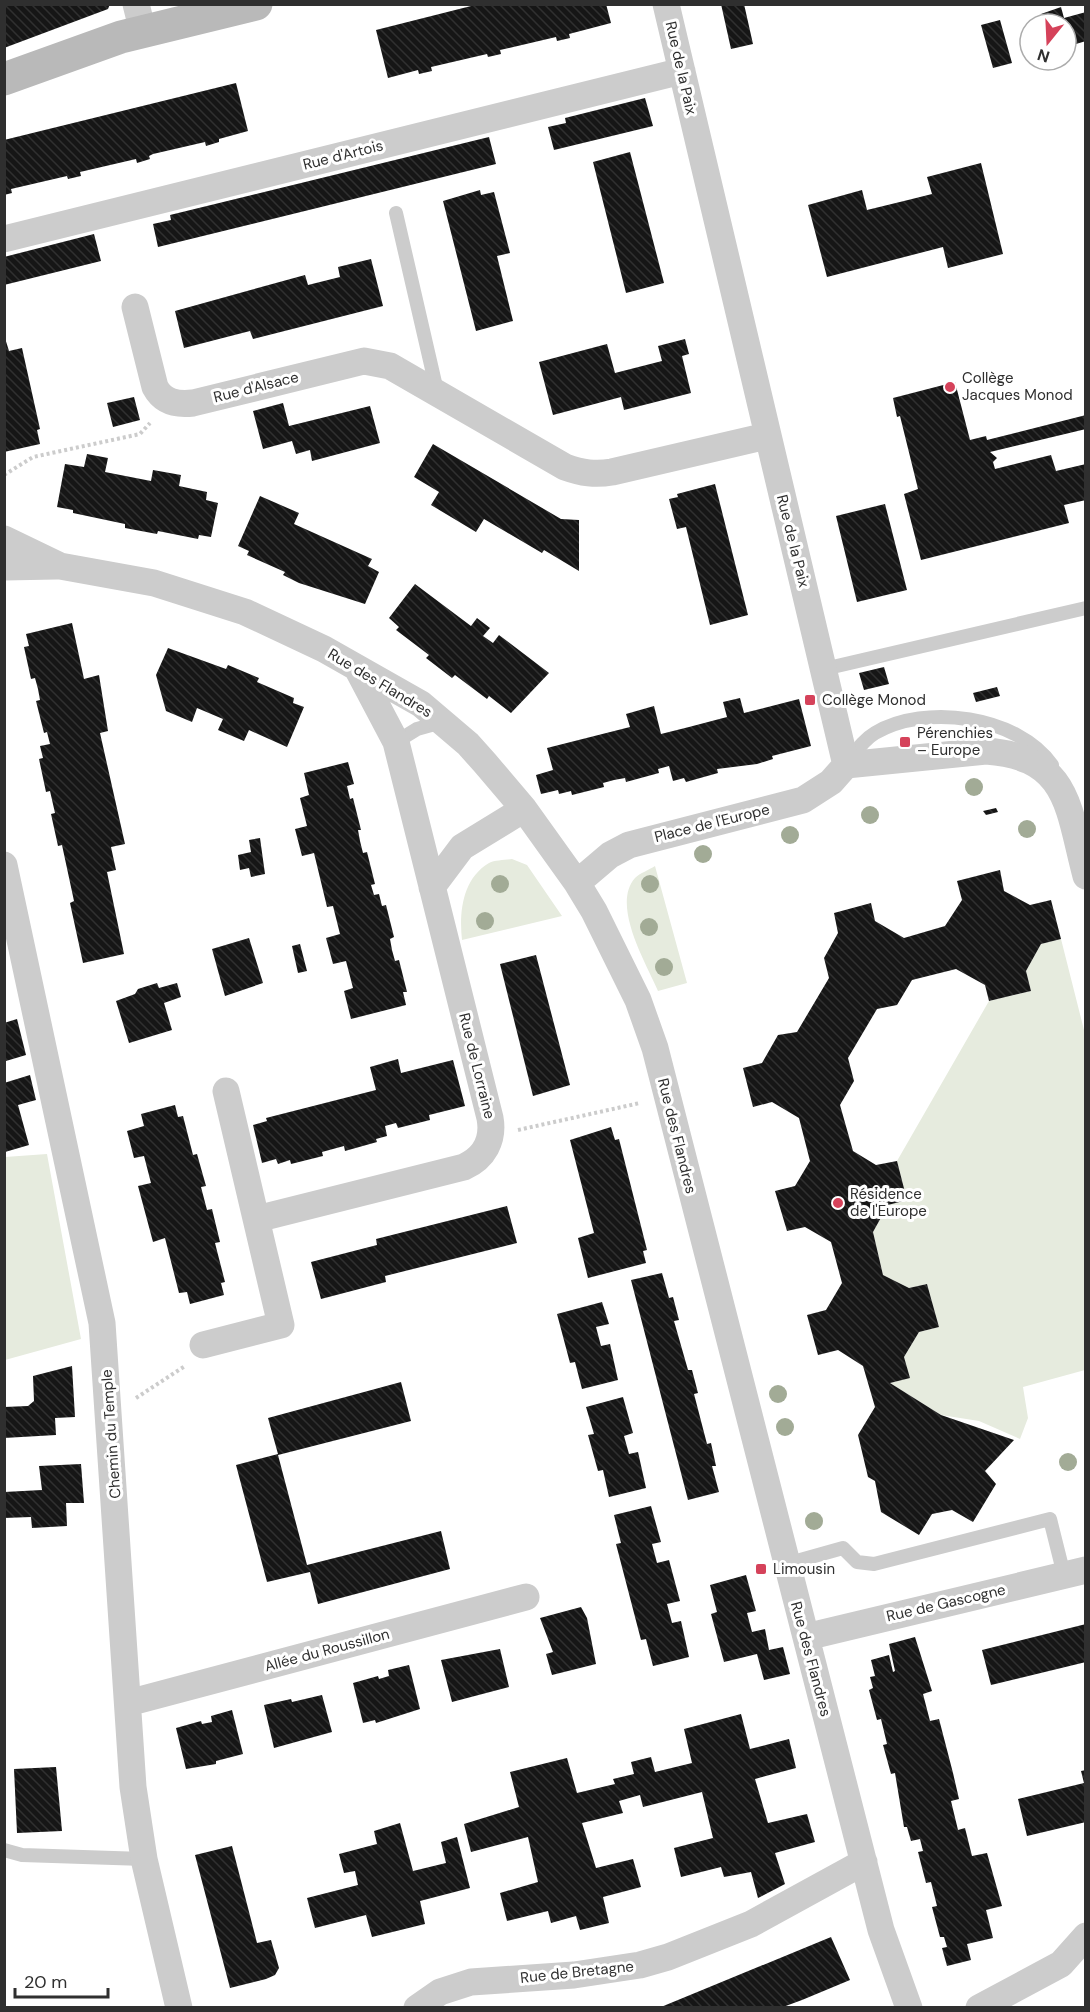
<svg xmlns="http://www.w3.org/2000/svg" width="1090" height="2012" viewBox="0 0 1090 2012" font-family="'DM Sans',sans-serif">
<style>
.grass{fill:#e6ebde}
.building{fill:url(#building-back-hatch)}
.lines{fill:none;stroke-linecap:round;stroke-linejoin:round}
.path{stroke:#ccc;stroke-width:4;stroke-dasharray:3 3;stroke-linecap:butt}
.lane{stroke:#ccc;stroke-width:14}
.street{stroke:#ccc;stroke-width:27}
.secondary{stroke:#b9b9b9;stroke-width:33}
.tree{fill:#a2ab96}
.poi-dot{fill:#d5425a;stroke:#fff;stroke-width:2}
.labels{text-anchor:middle;stroke-width:6;stroke-linejoin:round;paint-order:stroke}
.street-label{font-size:15px;fill:#2f2f2f;stroke:#fff}
.poi-label{font-size:15px;fill:#2f2f2f;stroke:#fff;text-anchor:start}
</style>
<defs>
<pattern id="building-back-hatch" width="6" height="6" patternUnits="userSpaceOnUse" patternTransform="scale(1.5)"><rect width="6" height="6" fill="#161616"/><path d="M-1 5l2 2M0 0l6 6M5-1l2 2" fill="none" stroke="#303030"/></pattern>
</defs>
<rect width="100%" height="100%" fill="#fff"/>
<path class="grass" d="M512 859 527 865 562 916 462 940C459 913 462 879 489 863 495 860 505 860 512 859Z
M655 866 687 983 658 991C646 963 611 905 635 878 640 873 649 870 655 866Z
M1061 939 1085 1034V1370L1023 1387 1028 1418 1020 1439 979 1421 941 1415 890 1383 909 1378 904 1357 919 1332 939 1327 927 1284 909 1288 883 1275 873 1232 888 1205 907 1200 897 1161 989 1001 1031 991 1026 971 1041 944Z
M47 1154 81 1339 5 1360V1157Z"/>
<path class="building" d="M4 4H110L108 9 4 48Z
M479 4H606L611 23 569 34 570 38 557 41 556 37 500 50 501 54 488 57 487 54 431 67 432 71 419 74 418 70 388 78 376 30Z
M721 4H744L753 44 731 49Z
M1061 7 1064 18 1086 12V41L1066 47V24H1044L1041 14Z
M1000 20 1012 63 993 68 981 25Z
M1030 28V49H1029L1024 30Z
M236 83 248 131 219 139V142L206 146 205 142 153 154 149 156 150 159 137 163 136 159 80 172 81 176 68 179 67 176 11 189 12 193 4 195V140Z
M645 98 653 126 554 150 548 127 566 123 565 118Z
M489 137 496 164 158 247 153 224 171 220 170 215Z
M630 152 664 283 626 293 593 162Z
M981 163 1003 254 948 268 943 247 827 277 808 205 862 190 867 210 908 200 932 194 927 177Z
M480 190 481 195 494 192 510 253 497 256 513 321 476 331 443 201Z
M94 234 101 261 4 285V257Z
M371 259 383 306 253 339 250 331 184 348 175 311 305 275 308 285 340 277 338 267Z
M4 335 9 351 22 348 40 429 37 430 40 444 4 452Z
M685 339 689 354 682 356 691 393 624 410 621 397 553 415 539 362 607 344 615 373 662 361 658 346Z
M955 382 970 440 986 436 987 440 1086 415V429L990 452 997 458 993 462 995 469 1051 455 1056 471 1086 464V500L1064 505 1069 523 921 560 904 494 918 489 900 416 897 417 893 398Z
M134 397 140 420 113 427 107 403Z
M283 403 289 426 370 406 380 443 312 461 310 450 296 454 292 441 263 449 253 411Z
M433 444 561 519 579 520V571L544 550 542 553 484 519 476 532 431 505 439 492 414 477Z
M87 454 108 458 105 472 151 481 153 470 181 475 179 486 207 492 206 500 218 503 211 537 199 535 198 539 158 531 157 534 125 528V524L73 513V510L57 507 65 464 84 467Z
M715 484 748 615 710 625 686 527 677 529 669 499 678 497 677 494Z
M260 496 299 513 294 524 372 559 368 566 379 572 365 604 299 583 283 575 285 572 247 555 249 551 238 546Z
M885 504 907 590 857 602 836 516Z
M415 584 471 626 477 618 490 628 483 636 493 643 499 635 549 673 511 713 489 696 487 699 455 675 452 678 426 658 429 655 396 630 399 627 389 618Z
M72 623 84 679 99 675 108 731 100 733 125 844 111 847 116 870 107 872 124 954 83 963 70 903 74 901 62 845 58 846 51 814 55 813 50 791 46 792 39 759 43 758 40 746 50 744 47 732 44 733 36 701 40 700 38 689 35 678 31 679 24 647 29 646 26 634Z
M168 648 226 669 228 665 259 678 257 682 294 698 293 703 304 707 287 747 249 730 244 741 218 730 223 719 197 708 192 722 166 711 156 675Z
M884 667 889 684 864 690 859 673Z
M997 687 1000 696 976 702 973 693Z
M740 698 744 713 799 699 811 746 772 756 773 759 757 764 717 769 718 773 686 782 684 778 673 781 669 766 658 769 659 773 626 782 625 778 614 780 603 783 604 787 572 795 571 791 559 794 558 790 541 794 536 775 553 770 547 748 630 727 626 714 654 706 661 734 689 727 727 717 723 702Z
M348 762 354 784 347 786 350 799 353 798 361 830H358L360 841 363 853 367 852 375 884 371 885 374 895 379 894 382 906 386 905 394 937 390 939 392 950 395 961 399 960 407 992H403L406 1005 351 1019 344 991 353 988 346 961 333 964 326 938 340 934 333 906 327 907 314 853 302 856 295 829 307 826 300 798 309 795 304 773Z
M996 808 998 812 986 815 983 811Z
M260 838 265 874 251 877 249 868 240 870 238 855 251 852 249 840Z
M1000 870 1004 891 1030 905 1051 900 1061 939 1041 944 1026 971 1031 991 989 1001 985 985 956 969 912 980 897 1005 877 1009 848 1058 854 1081 840 1105 853 1151 876 1165 897 1161 907 1200 888 1205 873 1232 883 1275 909 1288 927 1284 939 1327 919 1332 904 1357 910 1378 890 1383 941 1415 1014 1440 985 1471 996 1484 973 1522 952 1510 932 1514 919 1535 881 1512 875 1481 868 1477 858 1435 875 1407 863 1366 838 1350 818 1355 807 1315 826 1310 842 1283 831 1242 805 1227 787 1231 775 1191 795 1186 810 1161 799 1118 772 1102 753 1107 743 1068 762 1063 778 1035 797 1032 829 978 824 958 838 933 834 913 871 903 875 921 904 938 945 926 962 900 957 881Z
M249 938 263 983 225 996 212 949Z
M300 944 307 971 298 973 292 946Z
M536 955 570 1085 533 1096 500 964Z
M157 983 159 988 177 983 181 997 164 1003 172 1030 129 1043 116 1001 135 994 138 989Z
M17 1019 26 1055 6 1061 4 1023Z
M398 1059 401 1073 453 1060 465 1106 429 1115 430 1120 398 1128 396 1123 385 1126 387 1136 376 1139 377 1142 345 1151 344 1146 322 1152 323 1156 291 1164 290 1160 278 1164 276 1159 262 1163 253 1125 267 1121 266 1118 376 1090 370 1067Z
M30 1075 36 1100 18 1105 29 1145 5 1152 4 1083Z
M175 1105 178 1117 183 1116 193 1155 197 1154 206 1186 201 1187 207 1210 212 1209 220 1242 215 1243 225 1282 221 1283 224 1295 190 1304 187 1292 179 1293 165 1238 153 1242 138 1186 151 1183 144 1156 134 1158 127 1131 144 1126 141 1114Z
M611 1127 615 1140 619 1139 647 1250 643 1251 646 1263 588 1278 578 1238 594 1233 570 1140Z
M507 1206 517 1243 385 1276 386 1282 321 1299 311 1262 377 1245 376 1239Z
M662 1273 669 1298 673 1297 679 1320 674 1321 688 1370H692L698 1393 694 1394 707 1444 711 1443 716 1466H712L719 1492 688 1500 631 1280Z
M602 1302 609 1324 596 1327 601 1346 610 1344 618 1380 582 1389 575 1362 570 1363 557 1314Z
M72 1366 75 1417 55 1418 56 1435 4 1438V1407L28 1406 34 1401 33 1376Z
M401 1382 411 1421 278 1455 307 1565 441 1531 450 1569 318 1604 310 1572 267 1582 236 1465 278 1454 268 1418Z
M623 1397 633 1433 624 1436 629 1454 638 1452 646 1488 609 1497 603 1470 598 1471 588 1435 594 1434 586 1407Z
M81 1464 84 1503H66L67 1526 32 1528 31 1517 4 1518V1492L42 1490 39 1466Z
M651 1506 661 1542 652 1544 657 1563 669 1560 680 1601 667 1604 672 1623 681 1621 689 1657 653 1666 646 1639 641 1640 616 1544 621 1543 614 1515Z
M746 1575 756 1611 747 1613 752 1632 765 1629 769 1650 783 1647 790 1674 764 1680 757 1654 724 1662 711 1614 717 1612 710 1585Z
M581 1607 587 1618 596 1664 552 1675 546 1654 553 1652 540 1618Z
M1086 1624V1662L991 1685 982 1650Z
M915 1637 932 1691 923 1694 930 1721 939 1719 953 1773 959 1799 951 1801 958 1830 965 1828 972 1856 987 1853 1002 1906 986 1910 993 1938 967 1944 971 1960 947 1966 942 1948 947 1947 944 1937H940L932 1907 937 1906 931 1882 926 1883 918 1852 923 1851 920 1839 911 1841 907 1827H904L895 1773 891 1774 883 1745 887 1744 881 1719 877 1720 869 1690 873 1688 870 1677 875 1676 871 1660 889 1655 893 1672 895 1671 889 1644Z
M500 1649 509 1687 452 1702 441 1660Z
M409 1665 420 1709 376 1723 375 1720 363 1723 353 1683 378 1676 379 1679 389 1676 388 1670Z
M322 1695 332 1732 274 1748 264 1705 291 1699 292 1702Z
M232 1710 243 1754 216 1761V1764L186 1769 176 1728 201 1721 202 1724 212 1722 211 1716Z
M741 1714 750 1749 789 1739 796 1768 755 1779 768 1823 807 1814 815 1842 775 1853 785 1884 758 1898 751 1872 724 1877 721 1867 681 1877 674 1848 713 1838 702 1792 643 1807 640 1795 619 1801 623 1813 582 1823 596 1868 633 1859 641 1887 603 1897 609 1923 580 1930 576 1916 551 1923 548 1911 507 1921 500 1893 538 1882 528 1837 471 1852 464 1824 519 1807 510 1772 567 1758 577 1793 615 1784 613 1779 634 1774 631 1762 651 1757 655 1772 692 1763 684 1729Z
M56 1767 62 1831 17 1833 14 1769Z
M1086 1770V1822L1027 1836 1018 1799 1084 1783 1081 1771Z
M400 1823 413 1871 446 1863 441 1842 457 1837 470 1888 420 1901 425 1924 372 1937 366 1915 315 1928 307 1898 358 1885 355 1871 344 1873 339 1854 377 1844 374 1831Z
M232 1846 257 1943 271 1940 279 1968 275 1975 266 1979 230 1988 195 1855Z
M831 1937 850 1980 802 2000 783 2007H661Z"/>
<g class="lines">
<path class="path" d="M4 475 33 457 140 434 150 423
M518 1130 640 1103
M136 1398 185 1366"/>
<path class="lane" d="M396 213 437 391
M824 669 1086 608
M396 742 417 729 442 722
M847 763C855 753 863 740 875 733 925 703 1018 716 1052 765
M786 1564 843 1548 857 1562 874 1564 1050 1519 1064 1575
M4 1850 22 1855 144 1859"/>
<path class="street" d="M136 4 143 32
M666 4 846 765
M4 239 682 71
M135 307 155 387C163 402 177 405 193 403L364 361 390 366 565 467C582 473 595 475 612 472L767 436
M4 539 60 566 154 583 245 612 324 649 421 704 468 744 485 763 524 809 577 883 594 911 638 1000 655 1048 881 1930 909 2008
M4 567 56 566
M846 765 986 751C1070 757 1068 809 1086 876
M4 865 102 1323 133 1787 144 1859 179 2008
M577 883 610 855 629 845 803 800 831 782 846 765
M432 887 462 847 524 809
M257 1219 464 1167C484 1158 494 1140 490 1118L396 742 358 670
M203 1345 281 1325 226 1091
M806 1637 1086 1570
M128 1703 526 1597
M417 2008 440 1992 471 1982 574 1975 640 1965 668 1957 751 1924 864 1862
M979 2008 1061 1964 1086 1936"/>
<path class="secondary" d="M4 79 121 37 256 4"/>
</g>
<g class="tree">
<circle cx="974" cy="787" r="9"/>
<circle cx="870" cy="815" r="9"/>
<circle cx="1027" cy="829" r="9"/>
<circle cx="790" cy="835" r="9"/>
<circle cx="703" cy="854" r="9"/>
<circle cx="500" cy="884" r="9"/>
<circle cx="650" cy="884" r="9"/>
<circle cx="485" cy="921" r="9"/>
<circle cx="649" cy="927" r="9"/>
<circle cx="664" cy="967" r="9"/>
<circle cx="778" cy="1394" r="9"/>
<circle cx="785" cy="1427" r="9"/>
<circle cx="1068" cy="1462" r="9"/>
<circle cx="814" cy="1521" r="9"/>
</g>
<g class="poi-dot">
<circle cx="950" cy="387" r="6"/>
<rect x="804" y="694" width="12" height="12" rx="3"/>
<rect x="899" y="736" width="12" height="12" rx="3"/>
<circle cx="838" cy="1203" r="6"/>
<rect x="755" y="1563" width="12" height="12" rx="3"/>
</g>
<g class="labels">
<g class="street-label">
<text transform="translate(681 68) rotate(77)" y="5">Rue de la Paix</text>
<text transform="translate(343 155) rotate(-14)" y="5">Rue d'Artois</text>
<text transform="translate(256 387) rotate(-14)" y="5">Rue d'Alsace</text>
<text transform="translate(793 541) rotate(76)" y="5">Rue de la Paix</text>
<text transform="translate(380 683) rotate(31)" y="5">Rue des Flandres</text>
<text transform="translate(712 823) rotate(-14)" y="5">Place de l'Europe</text>
<text transform="translate(477 1066) rotate(76)" y="5">Rue de Lorraine</text>
<text transform="translate(677 1136) rotate(76)" y="5">Rue des Flandres</text>
<text transform="translate(111 1434) rotate(-94)" y="5">Chemin du Temple</text>
<text transform="translate(946 1603) rotate(-13)" y="5">Rue de Gascogne</text>
<text transform="translate(327 1650) rotate(-15)" y="5">Allée du Roussillon</text>
<text transform="translate(811 1659) rotate(75)" y="5">Rue des Flandres</text>
<text transform="translate(577 1972) rotate(-6)" y="5">Rue de Bretagne</text>
</g>
<g class="poi-label">
<text x="962" y="383">Collège<tspan x="962" dy="17">Jacques Monod</tspan></text>
<text x="822" y="705">Collège Monod</text>
<text x="917" y="738">Pérenchies<tspan x="917" dy="17">– Europe</tspan></text>
<text x="850" y="1199">Résidence<tspan x="850" dy="17">de l'Europe</tspan></text>
<text x="773" y="1574">Limousin</text>
</g>
</g>
<rect width="1090" height="2012" fill="none" stroke="#2f2f2f" stroke-width="12"/>
<g transform="translate(1048 42) rotate(198)"><circle r="28" fill="#ffffff" stroke="#acacac" stroke-width="1.5"/>
<path d="M0-4.5L10 22L0 15L-10 22Z" fill="#d5425a"/>
<text y="-9" font-size="16" font-weight="bold" text-anchor="middle" fill="#2f2f2f">N</text>
</g>
<path d="M15 1988v9h93v-9" fill="none" stroke="#2f2f2f" stroke-width="3"/>
<text x="24" y="1988" font-size="18" fill="#2f2f2f" stroke="#ffffff" stroke-width="4.5" paint-order="stroke">20 m</text>
</svg>
